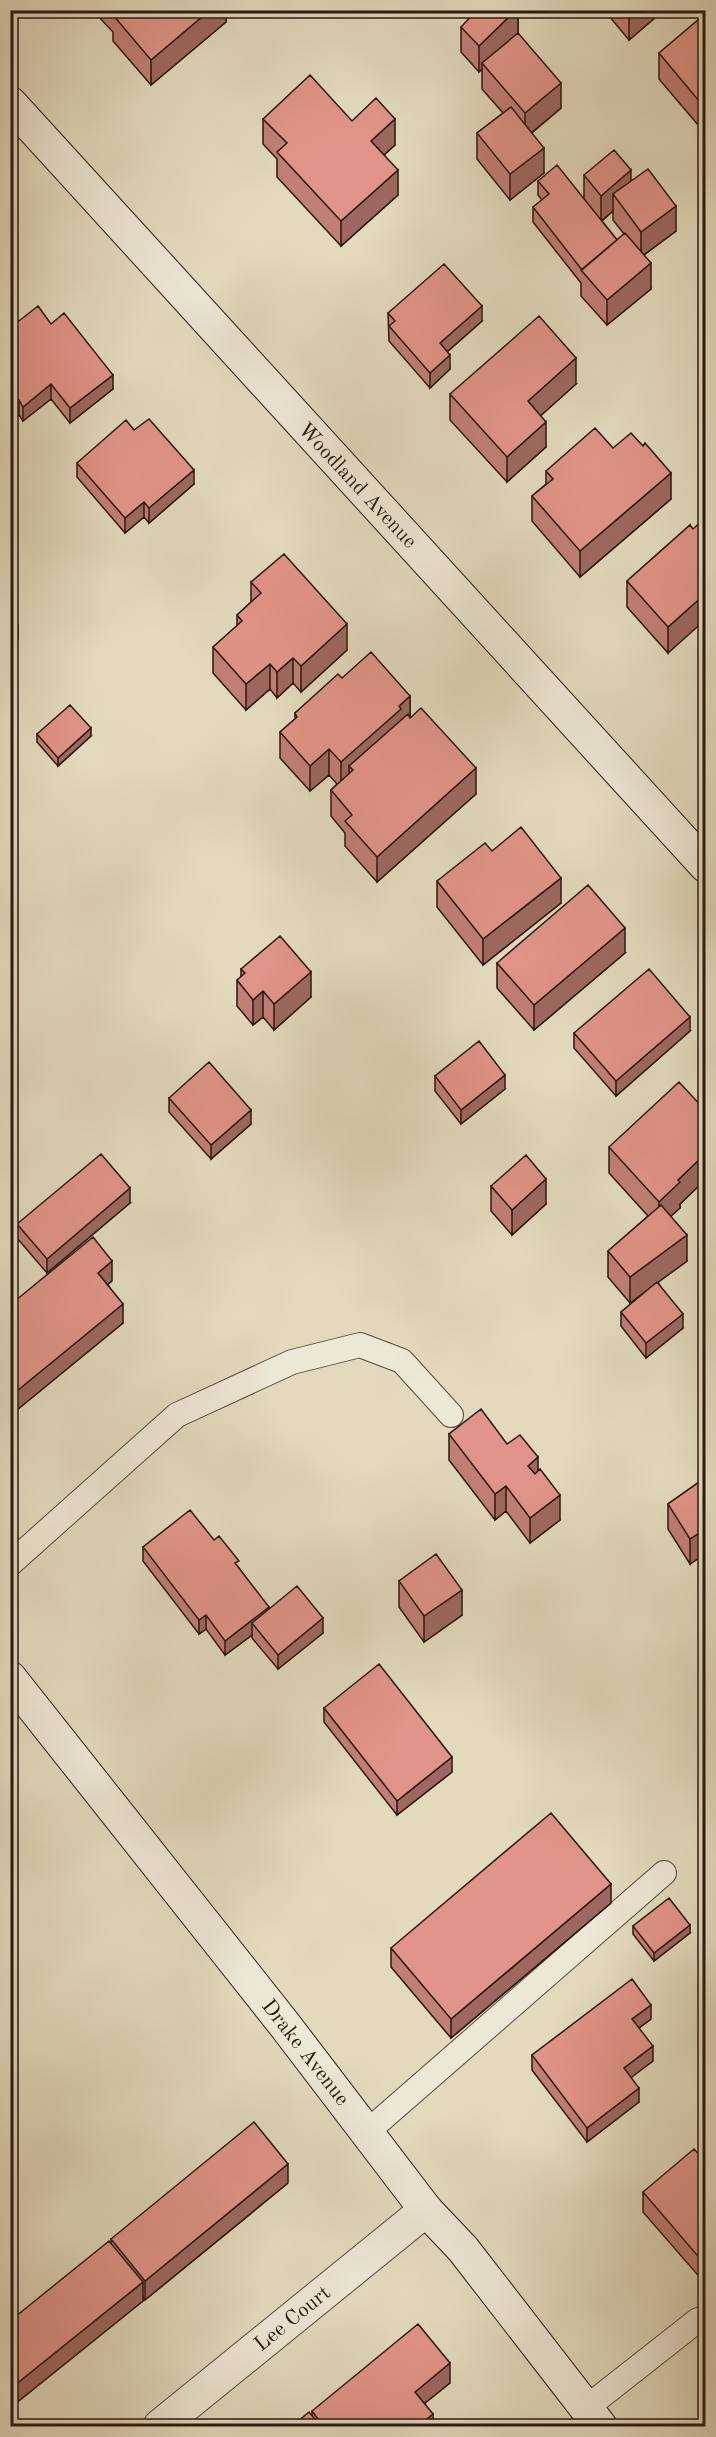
<svg xmlns="http://www.w3.org/2000/svg" width="716" height="2437" viewBox="0 0 716 2437" font-family="'Old Standard TT',serif">
<style>
.lines{fill:none;stroke-linecap:round;stroke-linejoin:round}
.lane-casing{stroke:#58483a;stroke-width:26}
.street-casing{stroke:#58483a;stroke-width:35}
.secondary-casing{stroke:#29170e;stroke-width:35}
.lane{stroke:#ede7d5;stroke-width:24}
.street{stroke:#ede7d5;stroke-width:33}
.secondary{stroke:#ede7d5;stroke-width:33}
.wall{fill:#c27f76;stroke:#29170e;stroke-width:1.5;fill-rule:evenodd}
.shaded-wall{fill:#9e6860;stroke:#29170e;stroke-width:1.5}
.building{fill:#e19489;stroke:#29170e;stroke-width:1.5}
.labels{text-anchor:middle;stroke-width:4.5;stroke-linejoin:round;paint-order:stroke}
.street-label{font-size:21px;fill:#29170e;stroke:#ede7d5}
</style>
<rect width="100%" height="100%" fill="#e3dabe"/>
<filter id="stains"><feTurbulence type="fractalNoise" baseFrequency=".00333" numOctaves="4"/><feColorMatrix values="0 0 0 0 .2 0 0 0 0 .09 0 0 0 0 .02 0 0 0 .5 -.17"/></filter>
<radialGradient id="worn" r=".72"><stop offset=".6" stop-color="#630" stop-opacity="0"/><stop offset="1" stop-color="#630" stop-opacity=".3"/></radialGradient>
<g class="lines">
<defs>
<path id="lane" d="M10 1564 177 1415 292 1362 360 1345 402 1361 451 1415
M367 2132 664 1873
M586 2408 698 2320"/>
<path id="street" d="M160 2426 426 2210"/>
<path id="secondary" d="M10 103 706 866
M10 1678 284 2024 426 2210 463 2249 600 2426"/>
</defs>
<use href="#lane" class="lane-casing"/>
<use href="#street" class="street-casing"/>
<use href="#secondary" class="secondary-casing"/>
<use href="#lane" class="lane"/>
<use href="#street" class="street"/>
<use href="#secondary" class="secondary"/>
</g>
<path class="wall" d="M98 10H226V22L151 85 113 41V32L98 16Z
M518 10V33L561 108 532 133 544 173 510 200 477 159V133L503 113 482 89V69L479 72 461 52V27Z
M604 10H664L629 40Z
M705 14 699 126 659 79V53Z
M263 119 352 121 395 145 384 155 398 195 341 246 277 177V159L263 144Z
M584 175 631 181 676 231 644 255 651 289 607 325 581 296V283L533 222V207L542 200 538 195V181L584 199ZM613 211V220L624 234 617 240 602 221Z
M388 313 482 321 447 352 450 369 430 388 389 341Z
M51 324 113 389 70 423 51 399 23 421 19 415 10 421V328Z
M576 384 540 416 546 447 507 482 450 420V394Z
M134 430 194 484 149 523 144 517 125 533 77 477V463Z
M613 448 671 499 580 577 532 521V496L546 484V471Z
M690 525 668 653 627 607V581Z
M251 582 347 650 301 692 293 683 277 698 270 689 246 710 213 673V647L237 626V615L251 602Z
M705 660V692L702 688V663Z
M342 678 410 696V718L476 794 377 882 345 846V833L331 816V790L337 784 329 775 310 791 280 758V732L295 719V713Z
M37 734 91 736 58 766 37 742Z
M492 851 561 903 483 965 437 907V881Z
M625 953 534 1030 497 988V963Z
M241 969 311 997 274 1030 263 1017 253 1025 237 1006V980L241 977Z
M690 1031 616 1096 574 1048V1033Z
M435 1076 505 1089 461 1124 435 1091Z
M169 1098 251 1124 211 1159 169 1112Z
M705 1110V1180L680 1204V1208L671 1216 687 1261 658 1282 683 1328 646 1358 621 1326V1312L647 1290 630 1303 608 1277V1251L648 1216 609 1173V1147Z
M491 1186 546 1204 512 1235 491 1211Z
M130 1203 47 1273 17 1238V1224Z
M112 1281 108 1284 123 1323 12 1414 10 1412V1305Z
M449 1434 507 1444 538 1471 560 1520 530 1543 506 1511 495 1520 449 1460Z
M705 1478 690 1564 668 1529V1504Z
M214 1540 239 1568 269 1610 323 1633 278 1669 252 1638V1635L225 1655 206 1629 199 1634 143 1561V1547Z
M399 1581 462 1615 424 1642 399 1607Z
M324 1708 452 1772 397 1815 324 1722Z
M611 1903 451 2038 391 1967V1948Z
M633 1926 690 1933 654 1961 633 1934Z
M651 2019 639 2028 653 2061 631 2077 639 2102 587 2142 532 2070V2055Z
M705 2139V2279L703 2281 643 2212V2192L703 2157V2141Z
M288 2183 145 2300 143 2297V2301L10 2408V2321L111 2243V2239Z
M450 2383 425 2403 433 2427H291L312 2416V2411Z"/>
<path class="shaded-wall" d="M210 10H226V22L151 85V60Z
M516 10H518V35L482 63V69L479 72V46Z
M634 10H664L629 40V15Z
M561 83V108L525 138V113Z
M705 95V121L699 126V101Z
M395 119V145L371 167V141Z
M544 148V173L510 200V174Z
M398 170V195L341 246V221Z
M631 170V196L613 194V211L601 221V196Z
M676 206V231L641 257V232Z
M651 263V289L607 325V300Z
M482 306V321L440 358V343Z
M450 355V369L430 388V373Z
M576 358V384L528 427V401Z
M113 375V389L70 423V408Z
M51 384V399L23 421V407Z
M19 400V415L10 421V406Z
M546 422V447L507 482V457Z
M194 470V484L149 523V508Z
M671 473V499L580 577V551Z
M144 502V517L125 533V518Z
M705 594V620L668 653V627Z
M347 624V650L301 692V666Z
M18 625V639L10 645V631Z
M293 658V683L277 698V672Z
M270 664V689L246 710V684Z
M410 696V722L353 770 349 766V780L341 788V762Z
M91 728V736L58 766V758Z
M329 749V775L310 791V766Z
M476 768V794L377 882V857Z
M561 878V903L483 965V939Z
M625 928V953L534 1030V1005Z
M311 972V997L274 1030V1004Z
M263 991V1017L253 1025V1000Z
M690 1017V1031L616 1096V1081Z
M14 1068V1088L10 1090V1071Z
M505 1075V1089L461 1124V1110Z
M251 1110V1124L211 1159V1145Z
M705 1154V1180L680 1204V1208L659 1227V1202L678 1180Z
M546 1179V1204L512 1235V1210Z
M130 1188V1203L47 1273V1259Z
M687 1235V1261L630 1303V1277Z
M112 1261V1281L98 1292V1273Z
M123 1304V1323L12 1414V1395Z
M683 1314V1328L646 1358V1343Z
M538 1457V1483L528 1466Z
M506 1486V1511L495 1520V1494Z
M560 1495V1520L530 1543V1518Z
M705 1529V1554L690 1564V1539Z
M462 1590V1615L424 1642V1616Z
M269 1607V1622L252 1623V1635L225 1655V1641Z
M206 1615V1629L199 1634V1620Z
M323 1618V1633L278 1669V1655Z
M452 1757V1772L397 1815V1801Z
M611 1884V1903L451 2038V2019Z
M690 1925V1933L654 1961V1953Z
M651 2005V2019L632 2033V2019Z
M653 2046V2061L624 2083V2068Z
M639 2088V2102L587 2142V2128Z
M288 2164V2183L145 2300V2281Z
M705 2259V2279L703 2281V2262Z
M143 2282V2301L10 2408V2389Z
M450 2363V2383L415 2411V2392Z
M433 2414V2427H417Z"/>
<path class="building" d="M116 10H210L151 60 113 15 117 11Z
M477 10H516L479 46 461 27Z
M625 10H634L629 15Z
M705 14V95L699 101 659 53Z
M518 33 561 83 525 113 482 63Z
M310 75 352 121 376 98 395 119 371 141 398 170 341 221 277 152 287 143 263 119Z
M511 107 544 148 510 174 477 133Z
M614 150 631 170 601 196 584 175Z
M557 165 617 240 582 270 533 207 549 194 538 181Z
M648 169 676 206 641 232 613 194Z
M625 233 651 263 607 300 581 270Z
M444 264 482 306 440 343 450 355 430 373 389 326 395 321 388 313Z
M38 306 51 324 64 313 113 375 70 408 51 384 23 407 19 400 10 406V328Z
M539 316 576 358 528 401 546 422 507 457 450 394Z
M149 419 194 470 149 508 144 502 125 518 77 463 126 420 134 430Z
M595 428 613 448 631 433 643 446 645 443 671 473 580 551 532 496 553 479 546 471Z
M704 519 705 521V594L668 627 627 581 690 525 693 529Z
M284 554 347 624 301 666 293 658 277 672 270 664 246 684 213 647 242 621 237 615 261 593 251 582Z
M10 615 18 625 10 631Z
M371 652 410 696 399 706 401 709 341 762 329 749 310 766 280 732 297 717 295 713 338 674 342 678Z
M70 705 91 728 58 758 37 734Z
M421 708 476 768 377 857 345 821 352 815 331 790 353 770 349 766 408 714 410 718Z
M521 827 561 878 483 939 437 881 485 843 492 851Z
M588 885 625 928 534 1005 497 963Z
M280 936 311 972 274 1004 263 991 253 1000 237 980 245 973 241 969Z
M649 969 690 1017 616 1081 574 1033Z
M479 1041 505 1075 461 1110 435 1076Z
M209 1062 251 1110 211 1145 169 1098Z
M679 1082 705 1110V1154L678 1180 680 1182 659 1202 609 1147Z
M101 1154 130 1188 47 1259 17 1224Z
M526 1155 546 1179 512 1210 491 1186Z
M661 1205 687 1235 630 1277 608 1251Z
M93 1237 112 1261 98 1273 123 1304 12 1395 10 1393V1305Z
M657 1282 683 1314 646 1343 621 1312Z
M481 1409 507 1444 520 1435 538 1457 528 1466 535 1474 540 1469 560 1495 530 1518 506 1486 495 1494 449 1434Z
M705 1478V1529L690 1539 668 1504Z
M190 1510 214 1540 219 1536 239 1561 235 1563 269 1607 225 1641 206 1615 199 1620 143 1547Z
M436 1554 462 1590 424 1616 399 1581Z
M297 1586 323 1618 278 1655 252 1623Z
M379 1664 452 1757 397 1801 324 1708Z
M551 1813 611 1884 451 2019 391 1948Z
M669 1898 690 1925 654 1953 633 1926Z
M632 1979 651 2005 632 2019 653 2046 624 2068 639 2088 587 2128 532 2055Z
M254 2122 288 2164 145 2281 111 2239Z
M694 2149 702 2158 705 2155V2259L703 2262 643 2192Z
M109 2241 143 2282 10 2389V2321Z
M418 2324 450 2363 415 2392 433 2414 417 2427H324L312 2411Z
M309 2412 321 2427H291Z"/>
<g class="labels">
<g class="street-label">
<text transform="translate(358 485) rotate(47)" y="7">Woodland Avenue</text>
<text transform="translate(306 2052) rotate(52)" y="7">Drake Avenue</text>
<text transform="translate(292 2318) rotate(-39)" y="7">Lee Court</text>
</g>
</g>
<rect width="716" height="2437" fill="none" stroke="#e3dabe" stroke-width="36"/>
<rect x="12" y="12" width="692" height="2413" fill="none" stroke="#29170e" stroke-width="3"/>
<rect x="18" y="18" width="680" height="2401" fill="none" stroke="#29170e" stroke-width="1.5"/>
<rect width="100%" height="100%" filter="url(#stains)"/>
<rect width="100%" height="100%" fill="url(#worn)"/>
</svg>
